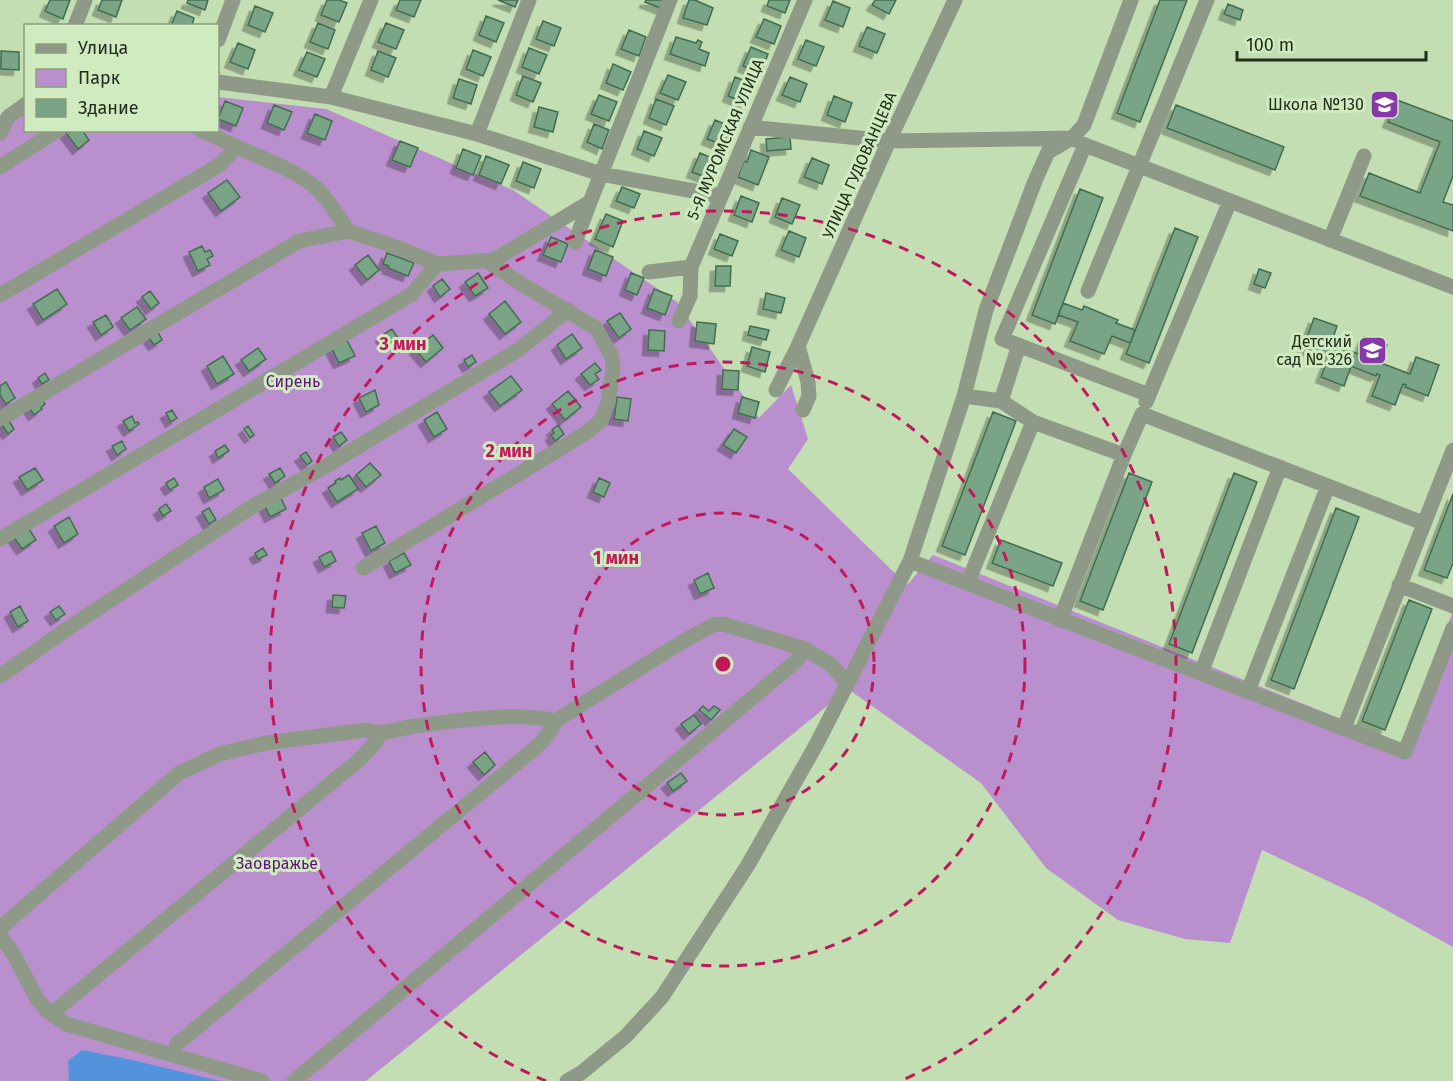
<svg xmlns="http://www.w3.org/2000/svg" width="1453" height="1081" viewBox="0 0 1453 1081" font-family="'Fira Sans',sans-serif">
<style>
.green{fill:#b990cd}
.water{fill:#5392dd}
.building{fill:#79a586;stroke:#426d50;stroke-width:1.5;filter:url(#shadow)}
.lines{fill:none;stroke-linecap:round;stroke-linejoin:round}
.minor{stroke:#8e9a87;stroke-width:15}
.ring{fill:none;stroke:#c2185b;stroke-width:3;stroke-dasharray:10 8}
.labels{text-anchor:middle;stroke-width:6;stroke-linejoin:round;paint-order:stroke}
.poi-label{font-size:16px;fill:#222d1c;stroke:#cfebbf;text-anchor:end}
.street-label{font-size:16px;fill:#222d1c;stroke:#cfebbf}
.park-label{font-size:16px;fill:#5b1376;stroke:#cfebbf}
.centre{fill:#c2185b;stroke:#cfebbf;stroke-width:3}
.ring-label{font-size:18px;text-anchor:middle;font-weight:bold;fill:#c2185b;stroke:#cfebbf;stroke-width:6;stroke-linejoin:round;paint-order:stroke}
</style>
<defs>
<filter id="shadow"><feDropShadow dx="-5.5" dy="5.5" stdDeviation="0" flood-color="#0004"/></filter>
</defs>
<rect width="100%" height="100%" fill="#c2deb2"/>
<path class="green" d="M218 97 326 109 513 190 677 302 759 418 791 385 808 439 788 469 907 585 933 555 1401 743 1453 611V947L1368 900 1262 850 1230 943 1185 939 1118 920 1046 868 981 783 848 689 366 1081H0V122L25 106 26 130H218Z"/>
<path class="water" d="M82 1050 132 1060 220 1081H69L68 1061Z"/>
<path class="building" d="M50 0H70L63 19 45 11Z
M102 0H122L116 17 98 10Z
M188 0H208L205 10 187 3Z
M327 0H339L347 3 339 22 321 15Z
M400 0H421L414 17 396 10Z
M498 0H518L515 7Z
M646 0H666L663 9 645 2Z
M689 0H695L713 8 707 25 683 18Z
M769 0H790L785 13 767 6Z
M875 0H896L889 14 872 5Z
M1160 0H1187L1140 122 1117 113Z
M833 1 850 8 843 27 825 20Z
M1228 4 1243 10 1240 20 1224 14Z
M255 6 273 13 265 32 248 25Z
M177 11 194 18 192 26H171Z
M486 16 504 23 496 42 479 35Z
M764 19 781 26 774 44 756 37Z
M543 21 561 28 554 46 536 39Z
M318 23 335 30 328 49 310 42Z
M386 23 404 30 396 49 378 42Z
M867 27 885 34 877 53 859 46Z
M629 30 646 37 639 56 621 49Z
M676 37 696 43 698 40 702 42 699 49 709 53 705 66 670 54Z
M806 40 824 47 816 66 798 59Z
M238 43 255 50 248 69 230 62Z
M751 47 768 54 761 73 743 66Z
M529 48 547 55 539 74 522 67Z
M473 50 491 57 483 76 466 69Z
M1 51 19 52V70L1 69Z
M378 51 396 58 388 77 371 70Z
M307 52 325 59 317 77 299 70Z
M613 64 631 72 623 90 606 83Z
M668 75 686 82 678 100 660 93Z
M523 76 541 83 533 102 516 95Z
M735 77 753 84 745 103 728 96Z
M790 77 807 84 800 102 782 95Z
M459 79 477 85 471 104 453 98Z
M599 95 617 102 609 121 591 114Z
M834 96 852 103 845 122 827 115Z
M656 99 674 106 666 125 649 118Z
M1397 100 1453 121V176L1443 202 1453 205V231L1360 196 1369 173 1420 193 1440 142 1388 122Z
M225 101 243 108 236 126 218 119Z
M274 105 292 112 284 130 267 123Z
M1176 105 1284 147 1275 170 1167 128Z
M539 107 558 112 553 132 534 127Z
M315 114 332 121 325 140 307 133Z
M715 120 732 127 725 146 707 139Z
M594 124 609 130 602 149 587 142Z
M69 130H82L89 140 78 149 66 133Z
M644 131 662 138 654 156 637 149Z
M790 137 791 149 767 151 766 139Z
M400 141 418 148 410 167 392 160Z
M463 149 481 156 473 175 456 168Z
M751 150 769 157 758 185 738 177 744 161 747 162Z
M700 153 717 160 710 179 692 172Z
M486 156 509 165 501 184 479 175Z
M812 158 829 165 822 184 804 177Z
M523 162 541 169 534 188 516 181Z
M227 180 240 197 221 211 208 193Z
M622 187 640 194 634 208 616 201Z
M1080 189 1103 198 1055 324 1032 315Z
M741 196 759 203 752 222 734 215Z
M782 198 800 205 792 224 775 217Z
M606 214 623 221 613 247 595 239Z
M1175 228 1198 237 1149 363 1126 354Z
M789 231 806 238 799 257 781 250Z
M720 234 738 241 732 256 714 249Z
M551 237 568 244 561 262 543 255Z
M202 246 205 252 210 250 213 256 207 259 210 265 198 271 189 252Z
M595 250 613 257 606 276 588 269Z
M387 253 414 263 408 276 388 268 389 266 383 264Z
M368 255 379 270 367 280 355 265Z
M716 266H731L730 286H715Z
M1259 269 1271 273 1265 288 1254 284Z
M478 273 488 288 475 296 465 282Z
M631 273 644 278 637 295 625 290Z
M442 279 450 289 440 297 433 286Z
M57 289 67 304 43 320 33 304Z
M654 289 672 296 665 315 647 308Z
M150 291 159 303 151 309 142 297Z
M766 293 785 298 781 313 763 309Z
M505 301 521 322 505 334 489 314Z
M1063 303 1082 310 1084 306 1118 320 1116 323 1135 330 1130 343 1112 336 1104 354 1070 341 1078 322 1058 315Z
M137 307 146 319 130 330 121 318Z
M620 313 631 329 619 338 607 321Z
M106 315 113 327 101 335 93 322Z
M1314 318 1337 326 1331 344 1358 354 1364 337 1387 345 1381 363 1410 374 1416 357 1439 365 1428 396 1405 387 1406 385 1403 384 1395 405 1372 396 1380 375 1377 374 1376 376 1353 367 1352 364 1344 386 1321 377 1329 356 1326 355V357L1303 348Z
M697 322 716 324 714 344 695 341Z
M750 326 769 330 766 340 748 335Z
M392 329 398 338 387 345 381 336Z
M649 330 665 331 664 351 648 350Z
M158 332 162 340 154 345 149 338Z
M572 334 582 348 566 359 557 345Z
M433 335 443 348 426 362 415 349Z
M347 340 355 356 339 363 331 347Z
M752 347 770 352 765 372 747 366Z
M258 348 266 359 249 371 241 360Z
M472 355 476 362 468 367 464 360Z
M223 356 234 374 217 384 207 366Z
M595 363 601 370 595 374 599 379 590 385 581 374Z
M723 370 739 371 738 390 722 389Z
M45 373 49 380 42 384 38 378Z
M511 376 522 390 500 406 489 392Z
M6 382 15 398 6 404 0 395V386Z
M375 390 379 405 366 412 359 398Z
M568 391 581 407 565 420 552 404Z
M617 397 631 399 628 421 614 419Z
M742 397 759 402 755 418 738 413Z
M41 398 45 404 41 408 42 409 34 415 28 406Z
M172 410 177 418 171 422 166 413Z
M437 412 447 429 434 437 424 420Z
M993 412 1016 421 965 555 942 546Z
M6 416 14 429 8 434 0 422Z
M132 416 135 423 138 422 139 424 129 431 123 421Z
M558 425 564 434 555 441 551 435 554 433 552 430Z
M248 426 254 435 250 438 244 429Z
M734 429 747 437 736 453 723 445Z
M341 432 347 440 339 446 333 437Z
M122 441 126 449 117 455 112 446Z
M225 445 229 451 218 458 215 451Z
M306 452 312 461 307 465 300 456Z
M370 463 381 475 366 487 356 475Z
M35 468 43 480 27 490 19 477Z
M280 468 285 476 275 483 269 474Z
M1129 473 1152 482 1103 610 1080 601Z
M1234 473 1257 482 1192 653 1169 644Z
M349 475 358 489 337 502 328 488 336 483 335 481 340 478 341 480Z
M174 478 178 485 170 490 166 483Z
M599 478 610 483 604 497 593 492Z
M218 479 224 490 209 498 204 487Z
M1453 494V563L1447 578 1424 570Z
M280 496 286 509 270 517 264 504Z
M166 504 171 511 163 516 159 509Z
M209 508 216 520 209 524 202 512Z
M1336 508 1359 517 1294 689 1271 680Z
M69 517 78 534 64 543 54 526Z
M27 526 36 540 22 549 13 536Z
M376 526 385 543 371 551 362 533Z
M1001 540 1062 563 1053 586 992 563Z
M263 548 267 555 258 559 255 553Z
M331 551 336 561 324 567 319 557Z
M404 553 411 565 395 573 389 561Z
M708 573 714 588 700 594 694 580Z
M333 595 346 596 344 608 332 607Z
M1409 600 1432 609 1385 730 1362 721Z
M20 606 28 621 18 627 10 612Z
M59 606 65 614 56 620 50 612Z
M703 706 709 711 714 706 720 710 711 720 699 710Z
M694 715 701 724 689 734 681 724Z
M485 752 495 765 484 775 473 762Z
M681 773 687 781 673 791 667 783Z"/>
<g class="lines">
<path class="minor" d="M75 26 85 0
M218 40 233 0
M218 82 331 97 477 134 601 174 721 196
M331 97 371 0
M750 127 889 141 1072 138 1085 145 1453 287
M201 130 237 147
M0 133 8 117 26 104
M477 134 529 0
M1085 145 1002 339 1149 395
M0 167 58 130
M1330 240 1364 156
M575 242 590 202
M649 272 691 267
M1088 291 1207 0
M0 295 218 166 237 147C261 158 288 167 310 183 326 195 337 214 348 231
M679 321 690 296 691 267 805 0
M798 346 808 382 809 396 803 410
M776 390 798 346 889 141 955 0
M964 396 1001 401 1033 422
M1001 401 1019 345
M1146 402 1230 201
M0 419 299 241 348 231 396 247 437 264
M0 539 412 294 437 264 494 260 590 202 670 0
M910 561 1405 752 1453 628
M363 568 586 433 601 420 608 403 613 369 612 357 596 328 523 285 487 261
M968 582 1033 422 1124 455
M1399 585 1453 606
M1060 620 1124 455 1142 414 1423 523
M1201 673 1280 467
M0 676 70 627 250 508 331 463 518 350 568 310
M1248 691 1328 486
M1344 728 1453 450
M0 928 178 774 219 754 266 743 365 730C386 736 394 729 415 726 453 721 519 711 555 721
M0 935 14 955 37 999 47 1011 66 1024 262 1081
M51 1014 360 759 376 742 379 734
M173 1055 177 1044 541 743 553 727 555 721 682 642 713 625 723 624 805 649 830 664 846 682
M294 1081 795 662 805 649
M567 1081 581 1073 626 1036 662 997 748 865 816 745 910 561 964 396 986 310 1035 181 1048 152 1072 138 1084 125 1131 0"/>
</g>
<g class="ring">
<circle cx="723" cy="664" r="151"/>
<circle cx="723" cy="664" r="302"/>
<path d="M546 1081A453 453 0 1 1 900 1081"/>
</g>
<defs>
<symbol id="school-square" viewBox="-11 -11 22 22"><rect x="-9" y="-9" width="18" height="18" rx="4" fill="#8839a9" stroke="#cfebbf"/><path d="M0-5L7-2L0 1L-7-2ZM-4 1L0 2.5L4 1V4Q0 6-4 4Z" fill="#fff"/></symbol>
</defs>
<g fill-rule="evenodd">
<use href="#school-square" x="1368" y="88" width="33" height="33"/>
<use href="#school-square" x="1356" y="334" width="33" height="33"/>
</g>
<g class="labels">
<g class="poi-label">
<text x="1364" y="110">Школа №130</text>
<text x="1352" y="347">Детский<tspan x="1352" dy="18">сад № 326</tspan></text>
</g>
<g class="street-label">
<text transform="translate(725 139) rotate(-67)" y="6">5-Я МУРОМСКАЯ УЛИЦА</text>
<text transform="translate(859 165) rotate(-66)" y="6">УЛИЦА ГУДОВАНЦЕВА</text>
</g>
<g class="park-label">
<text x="293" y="387">Сирень</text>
<text x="277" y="869">Заовражье</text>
</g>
</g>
<circle cx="723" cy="664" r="9" class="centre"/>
<g class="ring-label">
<text x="403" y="350">3 мин</text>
<text x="509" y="457">2 мин</text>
<text x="616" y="564">1 мин</text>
</g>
<rect x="24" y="24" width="195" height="108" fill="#cfebbf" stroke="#8a9f7e" stroke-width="1.5"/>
<rect x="36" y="44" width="30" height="9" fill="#8e9a87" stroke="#8a9f7e" stroke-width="1.5"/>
<text x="78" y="54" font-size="18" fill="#222d1c">Улица</text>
<rect x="36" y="69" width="30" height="18" fill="#b990cd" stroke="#8a9f7e" stroke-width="1.5"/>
<text x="78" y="84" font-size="18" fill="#222d1c">Парк</text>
<rect x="36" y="99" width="30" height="18" fill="#79a586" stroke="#8a9f7e" stroke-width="1.5"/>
<text x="78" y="114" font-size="18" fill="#222d1c">Здание</text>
<path d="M1237 51v9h189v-9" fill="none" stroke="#222d1c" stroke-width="3"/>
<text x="1246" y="51" font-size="18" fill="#222d1c" stroke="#cfebbf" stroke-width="4.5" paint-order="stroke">100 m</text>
</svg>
